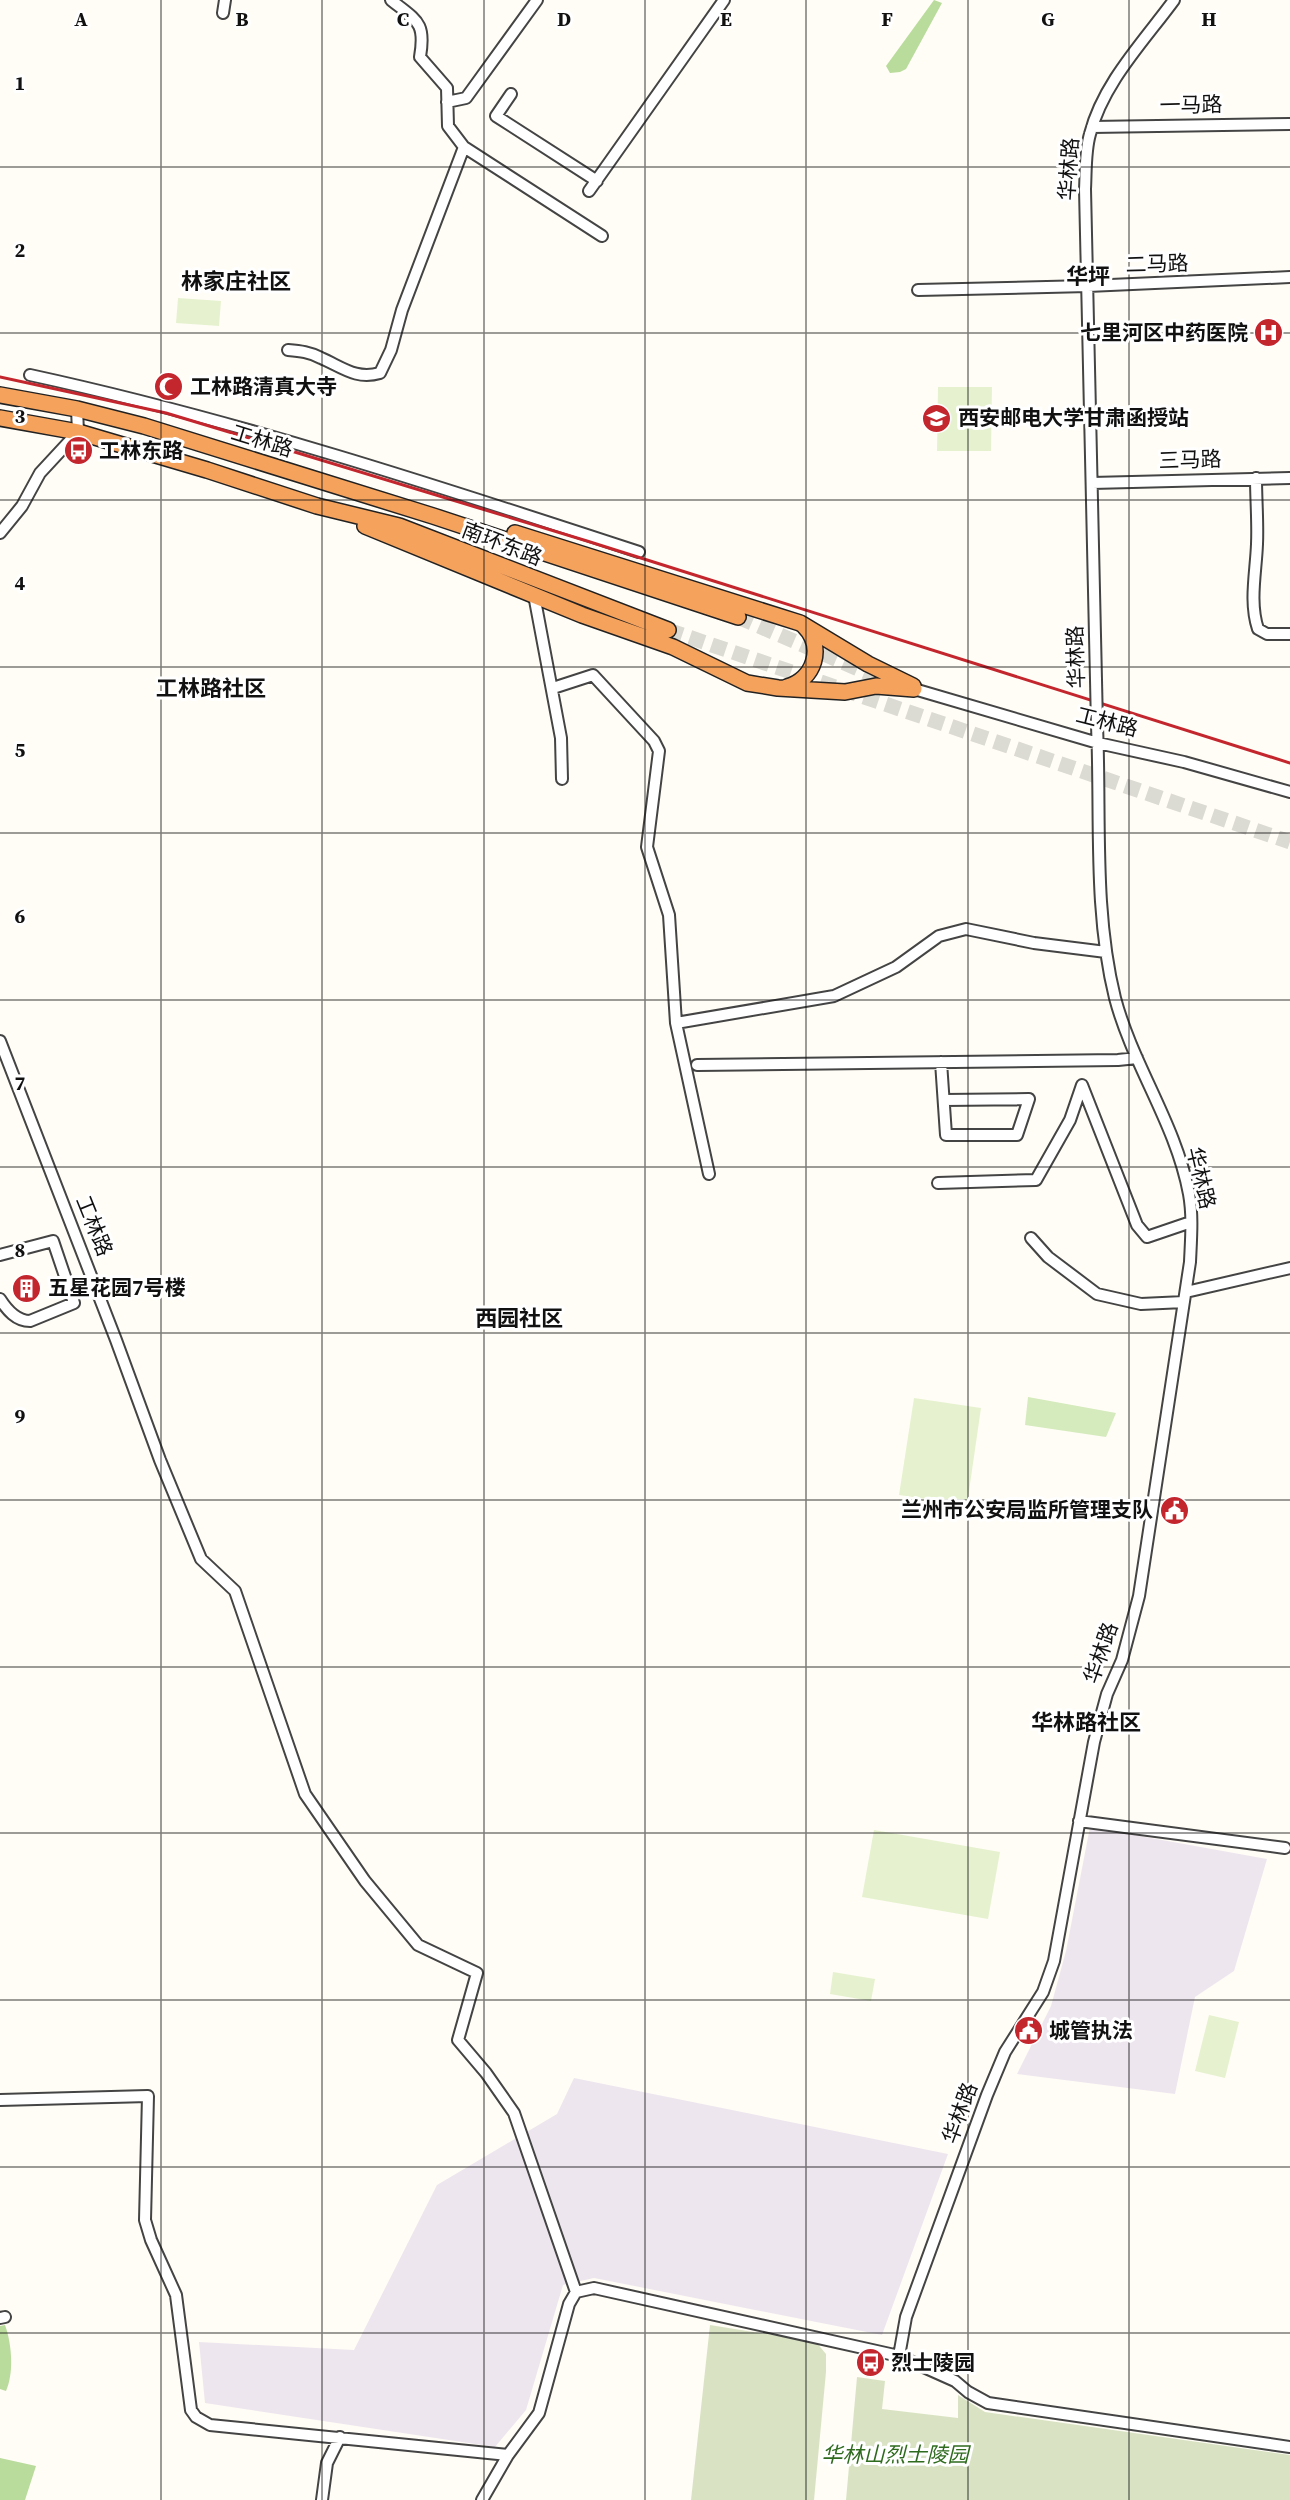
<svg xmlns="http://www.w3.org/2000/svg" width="1290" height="2500" viewBox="0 0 1290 2500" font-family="'Source Serif 4','Noto Sans SC',serif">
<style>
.industrial{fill:#eee6ef}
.green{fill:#d5ebbd}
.forest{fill:#b9dc9c}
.cemetery{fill:#d9e3c4}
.pitch{fill:#e6f2cf}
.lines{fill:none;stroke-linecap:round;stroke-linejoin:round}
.highway-tunnel{stroke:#dbdad3;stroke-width:15;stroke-dasharray:15 8;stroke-linecap:butt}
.minor-casing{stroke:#444;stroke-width:14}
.highway-casing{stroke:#222;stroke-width:18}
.minor{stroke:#fff;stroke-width:10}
.highway{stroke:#f5a25d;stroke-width:15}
.rail{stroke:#c4262e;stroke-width:3}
.minor-bridge-casing{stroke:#444;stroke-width:14;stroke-linecap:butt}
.minor-bridge{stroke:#fff;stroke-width:10}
.grid{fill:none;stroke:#111;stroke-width:1.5;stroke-opacity:0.55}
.labels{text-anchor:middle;stroke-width:6;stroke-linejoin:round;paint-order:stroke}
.street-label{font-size:21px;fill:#111;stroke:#fff}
.poi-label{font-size:21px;font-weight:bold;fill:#111;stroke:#fff;text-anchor:start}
.park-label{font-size:21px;font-style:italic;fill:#2f6b1f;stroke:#fff}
.neighbourhood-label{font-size:22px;font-weight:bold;fill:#111;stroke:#fff}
.grid-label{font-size:20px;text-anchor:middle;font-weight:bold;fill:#111;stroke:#fff;stroke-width:6;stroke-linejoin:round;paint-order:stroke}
</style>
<rect width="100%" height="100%" fill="#fffdf5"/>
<path class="industrial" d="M1090 1827 1267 1859 1234 1971 1195 1997 1175 2094 1017 2074 1051 2006 1066 1951Z
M574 2078 948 2154 882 2335 594 2278 563 2285 526 2410 495 2447 205 2403 199 2342 354 2350 437 2185 557 2114Z"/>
<path class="green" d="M1028 1397 1116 1413 1106 1437 1025 1425Z"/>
<path class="forest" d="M934 0 942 3 906 69 900 72 890 73 886 66Z
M5 2325C12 2344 14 2373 6 2391L0 2389V2326Z
M0 2458 36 2466 25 2500H0Z"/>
<path class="cemetery" d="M710 2325 816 2342 826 2354V2372L814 2500H691Z
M857 2377 885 2381 882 2409 958 2418V2395L985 2412 1290 2455V2500H846Z"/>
<path class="pitch" d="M178 298 221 301 219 326 176 323Z
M938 387H992L991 451H937Z
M914 1398 981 1408 967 1505 899 1495Z
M874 1830 1000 1852 988 1919 862 1897Z
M833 1972 875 1979 871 2001 830 1994Z
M1209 2015 1239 2022 1225 2078 1195 2071Z"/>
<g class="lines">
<path class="highway-tunnel" d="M738 617 877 677 898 684
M668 630 1290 842"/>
<defs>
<path id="minor" d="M391 0C417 21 426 22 420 57L447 88 448 126 464 147 602 236
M223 13 225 0
M511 94 496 116 597 181
M447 102 466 98 537 0
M1092 127 1290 124
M589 191 724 0
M918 290 1088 286 1290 277
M288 350C300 351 310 352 321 358 342 367 356 380 380 373L391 350 402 310 464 147
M30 375C237 420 438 486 639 552
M1256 478C1256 500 1258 522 1257 544 1256 572 1249 602 1258 629L1267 634H1290
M1092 483 1290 478
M0 533 22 506 40 473 78 432 77 409
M534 595 561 738 562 779
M1096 680 1085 189C1086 171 1085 151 1090 134 1103 83 1144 41 1174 0
M553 688 593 675 654 741 659 751 647 847 669 915 676 1023 709 1174
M914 689 1098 743 1184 762 1290 792
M676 1023 834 996 896 967 939 936 966 929 1034 943 1106 952
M0 1041 116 1340 160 1460 201 1559 235 1591 305 1794 365 1881 418 1945 477 1973 458 2040 486 2073 514 2113 576 2292 569 2304 539 2413 508 2455 210 2425 196 2417 191 2410 176 2295 151 2240 145 2220 148 2096 0 2100
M941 1062 946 1135H1017L1029 1099 944 1100
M697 1065 1118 1060 1137 1058
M938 1183 1036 1180 1070 1120 1082 1085 1137 1225 1147 1237 1191 1222
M1031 1238 1048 1257 1097 1294 1141 1304 1184 1302
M0 1255 53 1241 74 1303 30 1321C16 1321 7 1310 0 1299
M1186 1292 1290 1268
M1079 1821 1285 1848
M576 2292 594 2288 899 2356 955 2381 968 2392 988 2403 1290 2447
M0 2318 5 2317
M899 2356 906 2317 987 2095 1005 2052 1043 1992 1054 1961 1094 1742 1107 1694 1122 1660 1139 1596 1190 1262C1191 1239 1193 1216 1189 1194 1176 1124 1133 1066 1115 998 1093 909 1101 816 1097 726
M322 2500 327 2463 340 2437
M482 2500 508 2455"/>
<path id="highway" d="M0 395 77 409 144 426 433 516 738 617
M0 418 78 432 207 470 317 506 399 526 668 630
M365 526 582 615 673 647 747 683 778 688 845 692 876 686 914 689
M515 533 800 623 868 664 913 686
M787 687C814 680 825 647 804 626"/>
</defs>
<use href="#minor" class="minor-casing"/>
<use href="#highway" class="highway-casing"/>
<use href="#minor" class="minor"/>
<use href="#highway" class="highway"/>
<path class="rail" d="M0 377 166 413 229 432 587 541 1290 763"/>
<defs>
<path id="minor-bridge" d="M1096 680 1097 726"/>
</defs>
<use href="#minor-bridge" class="minor-bridge-casing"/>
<use href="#minor-bridge" class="minor-bridge"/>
</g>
<path class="grid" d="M161 0V2500M322 0V2500M484 0V2500M645 0V2500M806 0V2500M968 0V2500M1129 0V2500M0 167H1290M0 333H1290M0 500H1290M0 667H1290M0 833H1290M0 1000H1290M0 1167H1290M0 1333H1290M0 1500H1290M0 1667H1290M0 1833H1290M0 2000H1290M0 2167H1290M0 2333H1290"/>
<defs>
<symbol id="hospital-disc" viewBox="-11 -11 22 22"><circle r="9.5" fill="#c4262e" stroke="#fff"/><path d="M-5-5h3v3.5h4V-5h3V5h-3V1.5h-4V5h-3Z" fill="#fff"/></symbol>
<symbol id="mosque-disc" viewBox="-11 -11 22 22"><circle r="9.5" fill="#c4262e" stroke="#fff"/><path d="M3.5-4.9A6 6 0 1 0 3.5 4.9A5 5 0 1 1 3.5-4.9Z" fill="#fff"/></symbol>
<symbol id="university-disc" viewBox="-11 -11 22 22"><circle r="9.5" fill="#c4262e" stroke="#fff"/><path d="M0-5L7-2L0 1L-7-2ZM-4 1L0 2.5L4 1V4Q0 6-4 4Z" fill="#fff"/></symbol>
<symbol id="bus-disc" viewBox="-11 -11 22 22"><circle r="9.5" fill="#c4262e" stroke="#fff"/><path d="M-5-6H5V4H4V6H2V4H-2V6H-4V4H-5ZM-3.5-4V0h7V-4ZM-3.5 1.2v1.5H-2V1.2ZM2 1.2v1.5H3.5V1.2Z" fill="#fff"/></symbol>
<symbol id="building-disc" viewBox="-11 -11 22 22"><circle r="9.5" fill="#c4262e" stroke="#fff"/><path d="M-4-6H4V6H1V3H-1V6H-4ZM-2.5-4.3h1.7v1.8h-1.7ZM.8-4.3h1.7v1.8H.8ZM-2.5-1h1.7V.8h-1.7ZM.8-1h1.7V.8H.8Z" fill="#fff"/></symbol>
<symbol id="civic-disc" viewBox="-11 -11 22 22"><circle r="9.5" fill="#c4262e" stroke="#fff"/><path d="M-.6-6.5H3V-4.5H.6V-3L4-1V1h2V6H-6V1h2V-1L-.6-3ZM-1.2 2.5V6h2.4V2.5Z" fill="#fff"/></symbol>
</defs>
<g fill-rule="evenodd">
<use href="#hospital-disc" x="1252" y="316" width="33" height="33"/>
<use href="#mosque-disc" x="152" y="370" width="33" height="33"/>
<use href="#university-disc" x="920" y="402" width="33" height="33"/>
<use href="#bus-disc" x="62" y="434" width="33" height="33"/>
<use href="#building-disc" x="10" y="1272" width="33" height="33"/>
<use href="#civic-disc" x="1158" y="1494" width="33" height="33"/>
<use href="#civic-disc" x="1012" y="2014" width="33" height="33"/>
<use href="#bus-disc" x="854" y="2346" width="33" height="33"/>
</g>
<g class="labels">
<g class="street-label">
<text transform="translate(1191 105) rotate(-1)" y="7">一马路</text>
<text transform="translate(1069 169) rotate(-86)" y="7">华林路</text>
<text transform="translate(1157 264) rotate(-2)" y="7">二马路</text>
<text transform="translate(262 441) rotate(17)" y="7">工林路</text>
<text transform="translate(1190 460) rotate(-2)" y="7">三马路</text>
<text transform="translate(502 544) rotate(21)" y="7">南环东路</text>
<text transform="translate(1076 657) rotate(-92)" y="7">华林路</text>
<text transform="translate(1107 722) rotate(14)" y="7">工林路</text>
<text transform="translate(1201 1178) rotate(77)" y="7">华林路</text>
<text transform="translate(94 1226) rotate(68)" y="7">工林路</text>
<text transform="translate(1101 1653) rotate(-71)" y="7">华林路</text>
<text transform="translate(960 2113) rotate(-70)" y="7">华林路</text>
</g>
<g class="poi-label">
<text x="1248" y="340" text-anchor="end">七里河区中药医院</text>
<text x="190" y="394">工林路清真大寺</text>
<text x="958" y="425">西安邮电大学甘肃函授站</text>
<text x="99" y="458">工林东路</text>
<text x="48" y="1295">五星花园7号楼</text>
<text x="1153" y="1517" text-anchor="end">兰州市公安局监所管理支队</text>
<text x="1049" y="2038">城管执法</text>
<text x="891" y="2370">烈士陵园</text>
</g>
<g class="park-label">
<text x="895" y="2462">华林山烈士陵园</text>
</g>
<g class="neighbourhood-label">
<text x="1088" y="284">华坪</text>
<text x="236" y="289">林家庄社区</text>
<text x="211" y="696">工林路社区</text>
<text x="519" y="1326">西园社区</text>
<text x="1086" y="1730">华林路社区</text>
</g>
</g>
<g class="grid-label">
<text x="81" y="26">A</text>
<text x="242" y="26">B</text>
<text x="403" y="26">C</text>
<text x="564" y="26">D</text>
<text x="726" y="26">E</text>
<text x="887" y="26">F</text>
<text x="1048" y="26">G</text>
<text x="1209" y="26">H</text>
<text x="20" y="90">1</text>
<text x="20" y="257">2</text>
<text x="20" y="423">3</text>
<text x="20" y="590">4</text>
<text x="20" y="757">5</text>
<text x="20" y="923">6</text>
<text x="20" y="1090">7</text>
<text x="20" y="1257">8</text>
<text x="20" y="1423">9</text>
</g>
</svg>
